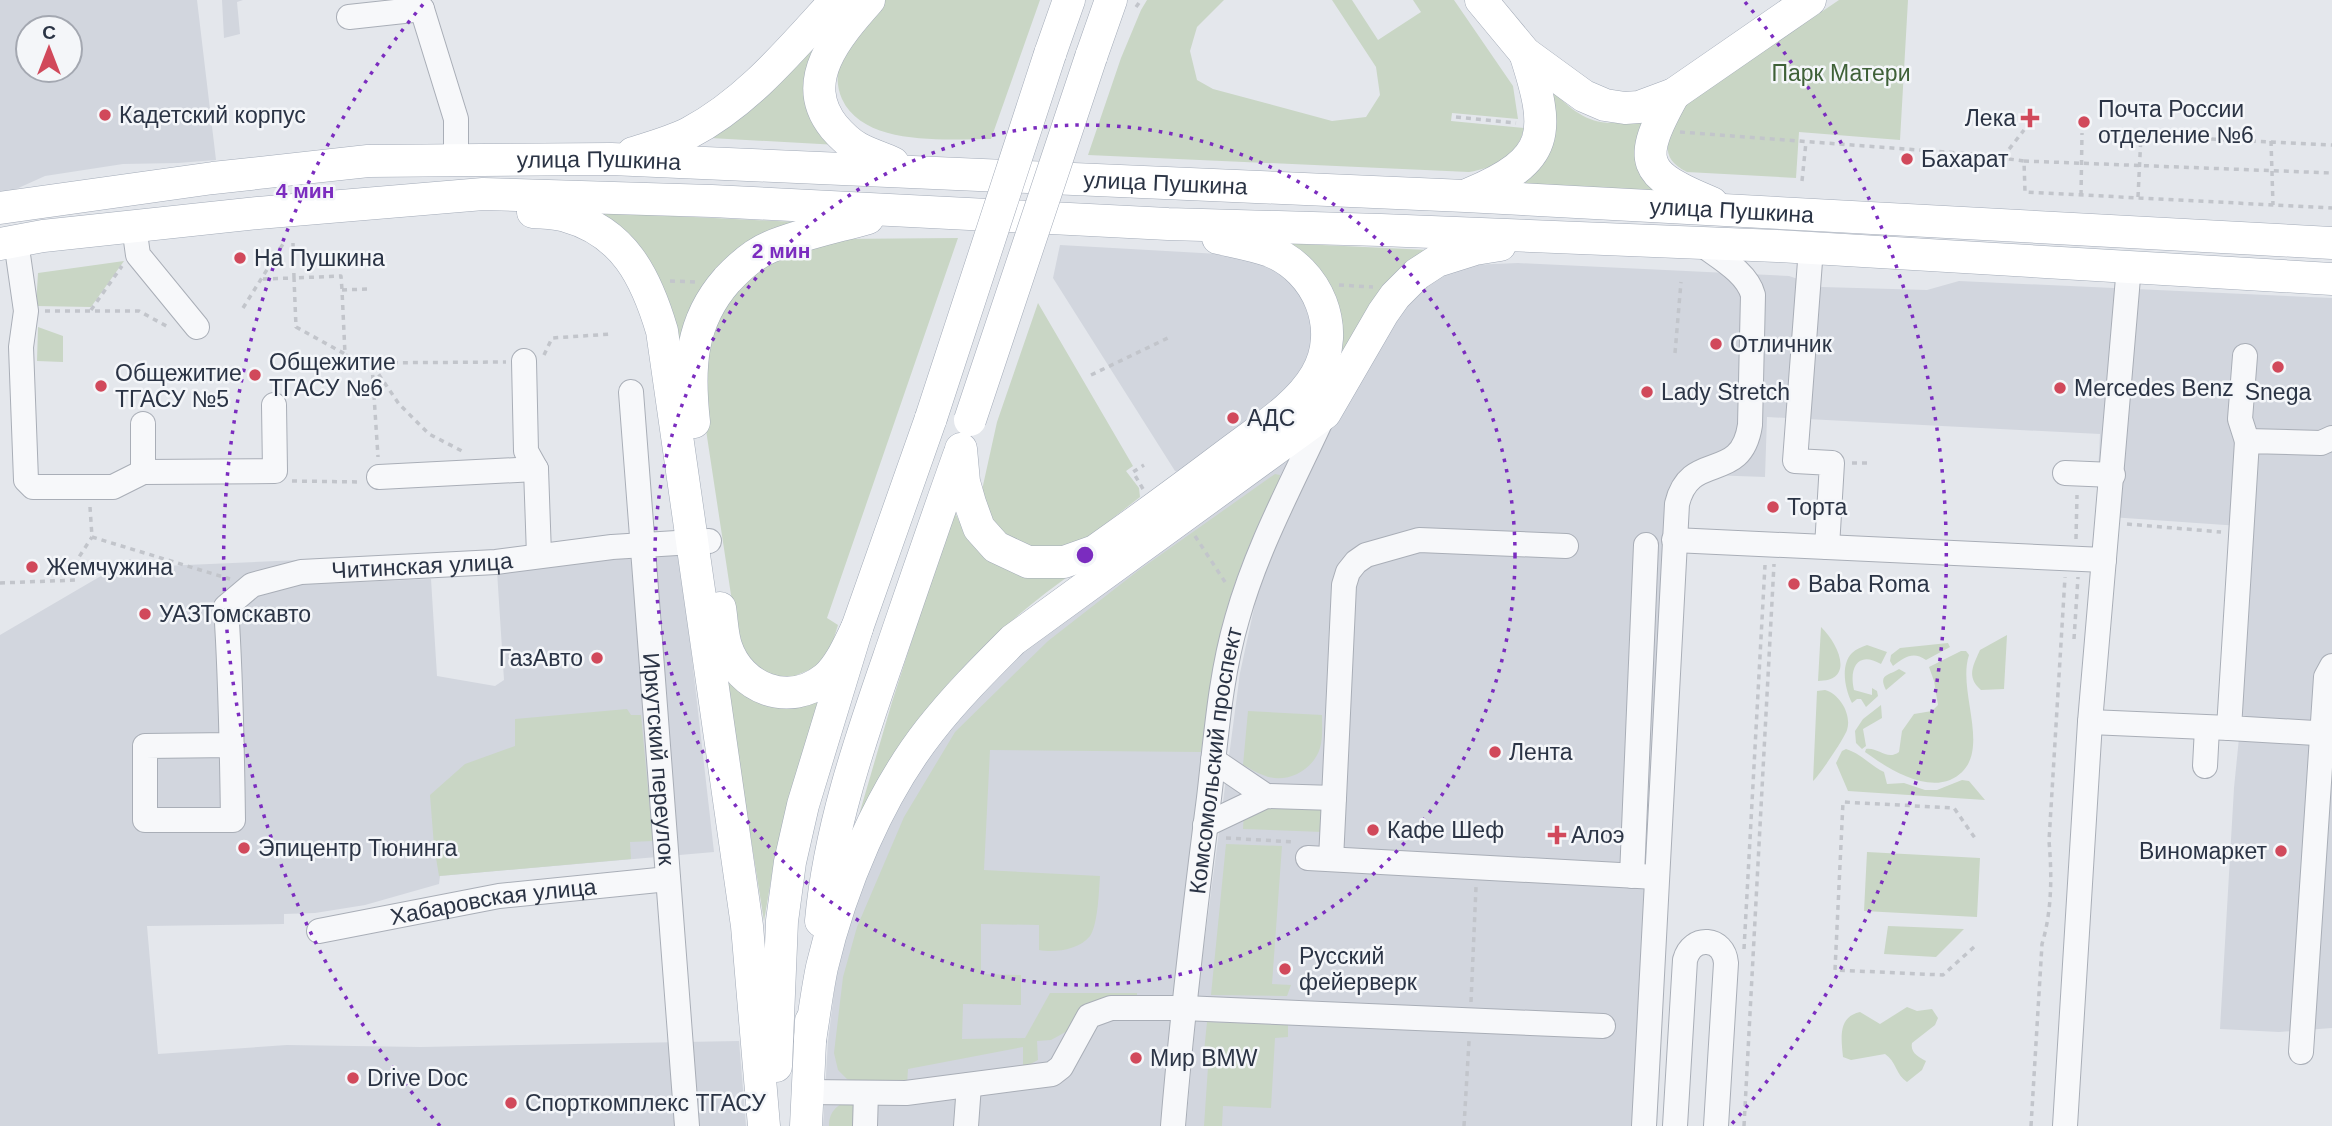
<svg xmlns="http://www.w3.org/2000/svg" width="2332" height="1126" viewBox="0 0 2332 1126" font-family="Arial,sans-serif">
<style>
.built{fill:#d2d6de;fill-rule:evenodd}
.green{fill:#c9d6c5}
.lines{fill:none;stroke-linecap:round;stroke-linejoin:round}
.minor-casing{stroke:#a9aeb7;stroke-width:26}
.major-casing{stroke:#a3abb8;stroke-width:33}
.path{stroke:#c2c5cb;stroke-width:3.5;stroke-dasharray:5 5;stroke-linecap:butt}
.minor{stroke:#f7f8fa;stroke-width:24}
.major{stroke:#fff;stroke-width:32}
.major-bridge-casing{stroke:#a3abb8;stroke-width:33;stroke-linecap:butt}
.major-bridge{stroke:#fff;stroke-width:32}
.ring{fill:none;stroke:#7b2cbf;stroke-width:3.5;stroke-dasharray:3.5 7}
.poi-dot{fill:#d1495b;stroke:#f4f6f9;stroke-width:2.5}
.labels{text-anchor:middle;stroke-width:5;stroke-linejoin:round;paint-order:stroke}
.park-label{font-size:23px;fill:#3f6138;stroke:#f4f6f9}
.poi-label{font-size:23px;fill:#2b3445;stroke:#f4f6f9;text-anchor:start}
.street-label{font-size:23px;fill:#2b3445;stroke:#f4f6f9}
.centre{fill:#7b2cbf;stroke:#f4f6f9;stroke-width:3.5}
.ring-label{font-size:21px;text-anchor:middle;font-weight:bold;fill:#7b2cbf;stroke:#f4f6f9;stroke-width:5;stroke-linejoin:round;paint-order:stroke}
</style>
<rect width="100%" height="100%" fill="#e4e7ec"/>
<path class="built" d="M0 0H197L216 160 178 163 123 164 45 176 14 190 0 192ZM28 28H70V70H28Z
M222 0H243L237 2 240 34 224 38Z
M1060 245 1219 254 1260 261 1288 272 1319 327 1299 384 1179 472 1175 471 1053 278Z
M1518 263 1789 276 1822 287 1927 290 1959 281 2332 298V1028L2279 1032 2220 1029 2234 788 2242 708 2254 527 2096 516 2100 434 1767 417 1765 477 1709 475 1687 491 1657 1126H1186L1199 983 1240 673 1256 599 1273 551 1298 493 1338 414 1408 299 1439 275 1470 265Z
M1293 457 1239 572 1224 618 1209 687 1163 1126H823L828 1041 837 969 857 897 876 844 939 736 1020 648 1192 525Z
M680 553 714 852 440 876 439 884 365 905 315 913 284 914V924L147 926 158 1054 287 1045 421 1047 739 1041 746 1126H0V635L130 559 140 567 300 560 302 584 431 579 437 676 495 686 504 680 497 571Z"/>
<path class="green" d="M883 0H1040L991 139C947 139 864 147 842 99 838 90 836 78 839 68 846 42 867 21 883 0Z
M1147 0H1224L1197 27 1190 51 1197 80 1213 89 1332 121 1366 117 1380 95 1376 67 1332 0H1352L1378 40 1421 12 1413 0H1454L1513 86 1518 119 1452 113 1451 121 1524 128C1518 156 1495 168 1469 172L1088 155 1121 58 1141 10Z
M1839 0H1908L1900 140 1799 132 1796 178 1687 172C1657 157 1669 139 1675 111Z
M822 32 811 53 806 77 838 145 692 137Z
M1549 87C1577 117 1598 131 1639 118L1665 195 1511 188Z
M593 212 797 222 685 339H676Z
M958 238 827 618 838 625 830 651 816 667 792 677 773 676 757 671 744 652 733 608 701 397 713 331 727 298 749 270 835 239Z
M1280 243 1428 250 1335 371Z
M124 261 91 307 36 306 38 273Z
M1038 303 1133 466 1126 471 1139 488 1140 497 1085 540 1058 548H1031L998 531 988 513 982 490 997 422Z
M38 327 63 336V362L37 361Z
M1275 474 1280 475 1279 481C1257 525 1238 568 1225 615 1212 660 1207 706 1201 752L990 750 984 870 1100 876C1099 890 1098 925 1090 936 1079 950 1054 953 1039 950V925L981 924V974L1021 975V1005L963 1004 962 1039 1025 1038 1050 993H1137V1006L1071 1029 1051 1040 1037 1041 1038 1060 1023 1068V1047L908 1069 907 1085 863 1083 847 1079 838 1070 834 1053 843 977 857 927 904 817 955 732 1048 641 1139 570Z
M954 510 959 521 983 552 1077 570C983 636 912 712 859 815L892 702Z
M1821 627C1838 643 1856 681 1818 681Z
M2007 635 2004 689 1981 690C1966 677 1973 666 1980 650Z
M1948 643 1950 647 1926 660C1913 651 1905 657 1893 666L1890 661 1891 655 1900 648Z
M1867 645 1887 652 1881 664C1857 650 1849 669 1854 690L1872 695V688L1877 691 1878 696 1866 707 1861 699H1857L1852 703C1845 690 1840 665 1852 653 1856 649 1862 647 1867 645Z
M1961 651H1966L1969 655C1956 694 1997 759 1950 780 1922 791 1886 767 1865 752L1866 749C1878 747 1887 761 1899 752L1902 731 1914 714 1932 711 1938 705 1934 681 1929 667Z
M723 663 823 690 775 857 764 921Z
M1899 669 1906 673 1886 690C1878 674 1888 676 1899 669Z
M1825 690C1840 694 1852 715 1847 730 1844 739 1819 776 1813 781L1817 691Z
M1881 705 1882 718 1863 729 1866 746 1862 749 1856 743 1855 731 1863 719Z
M627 709 631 715H641L653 841 630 842 631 859 439 876 434 846 430 795 465 764 515 746V719Z
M1248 711 1322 715C1322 726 1323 738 1320 748 1313 771 1285 785 1263 775 1256 773 1250 768 1243 765Z
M1846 749C1860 753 1871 766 1884 772L1887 784 1904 783 1925 790H1937L1962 780 1969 781 1985 800 1848 791 1836 763 1842 751Z
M1321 800 1323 832 1243 829 1244 810Z
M1226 844 1282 846 1272 984 1291 985 1287 996 1211 995Z
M1867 852 1980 858 1977 917 1864 911Z
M1888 926 1964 929 1936 957 1884 954Z
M1907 1007 1917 1011 1932 1009 1938 1018 1935 1025 1912 1043C1910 1053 1919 1057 1926 1061L1922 1070 1907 1082C1896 1075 1896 1061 1885 1054L1851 1060 1843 1057C1841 1037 1838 1017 1860 1012L1880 1024Z
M1207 1022 1288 1025V1037L1275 1038 1271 1108 1223 1106 1222 1126H1204L1209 1052H1204Z
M854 1099 853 1126H829C829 1110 839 1103 854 1099Z"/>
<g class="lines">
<defs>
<g id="minor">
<path d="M414 0 422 9 456 119V160"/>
<path d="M349 17 422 9"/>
<path d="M134 226 138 255 197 327"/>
<path d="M16 241 26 311 21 347 26 480 33 487H113L143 472 275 471 274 405"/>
<path d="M1811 248 1795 461 1832 463 1827 547"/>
<path d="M2245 356 2240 419 2247 441"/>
<path d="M524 361 526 451 536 469 539 555"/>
<path id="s1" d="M631 392 687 1126"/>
<path d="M143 424V472"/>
<path d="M2332 438 2321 443 2247 441 2229 728 2332 734"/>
<path d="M2065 473 2113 475"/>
<path d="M379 477 536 469"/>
<path d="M1674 540 2104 560"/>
<path d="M2090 722 2229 728"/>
<path id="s2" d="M232 745 145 746V820H233C232 748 231 678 226 607L252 585 301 572 496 562 612 547 709 541"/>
<path d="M1213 760 1266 796"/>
<path d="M2205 766 2207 728"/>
<path d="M1205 825 1266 796 1334 798 1344 585 1348 572 1356 562 1366 555 1419 540 1566 546"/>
<path d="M1308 858 1656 877"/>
<path d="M1331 859 1334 798"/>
<path d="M1632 876 1646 545"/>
<path id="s3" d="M319 931 499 896 668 879"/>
<path d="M2301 1052 2326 677 2332 666"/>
<path d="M807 1092 906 1093 1052 1074 1061 1067 1089 1016 1111 1008H1183L1603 1026"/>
<path d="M865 1126 866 1093"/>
<path d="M966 1126 969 1085"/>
<path id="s4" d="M1173 1126C1182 1016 1195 907 1209 798 1216 739 1220 677 1237 619 1257 547 1293 482 1324 414"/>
<path d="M1644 1126 1677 504C1690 449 1741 485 1750 425L1753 295C1747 272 1718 257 1700 243"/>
<path d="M1675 1126 1685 960C1692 934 1724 937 1726 963L1716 1126"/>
<path d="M2065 1126 2090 722 2129 266"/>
</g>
<g id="major">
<path d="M869 0C838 35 797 81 834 127 840 134 849 143 858 148 869 154 882 158 893 163"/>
<path d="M1481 0 1525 53 1584 96 1605 105 1625 108 1639 107 1674 94 1810 0"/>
<path d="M1050 54 1069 0"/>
<path d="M1091 57 1111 0"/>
<path d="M1674 94C1636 162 1641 174 1712 203"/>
<path d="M633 153C652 147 671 142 689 133 748 102 791 49 836 0"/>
<path d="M1469 194C1551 160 1551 133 1525 53"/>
<path id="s5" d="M0 208 213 178 368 161 611 159 1465 196 2332 243"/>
<path d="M533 212C544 213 556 213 566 216 624 232 646 277 662 331L747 926 764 1126"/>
<path d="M0 244 43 236 258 213 483 194 712 201 1168 224 1381 230 1777 246 2332 279"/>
<path d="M694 422C688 368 690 322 727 280 740 266 753 254 770 247 801 234 836 227 868 218"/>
<path d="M961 449 964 482 970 503 979 528 996 547 1028 562H1064L1095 551C1142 518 1188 484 1233 450 1262 428 1298 406 1316 375 1343 329 1318 270 1270 251 1253 245 1235 242 1218 238"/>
<path d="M720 608C722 620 722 634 726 646 740 689 789 708 826 678 840 666 849 644 857 628"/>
<path d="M821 921C829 831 859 743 889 657 912 590 935 522 959 455"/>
<path d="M810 1040C814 1016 817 991 822 967 841 886 879 795 930 730 956 697 984 669 1013 640L1325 413 1383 313 1395 296 1417 274 1437 261 1475 249 1500 245"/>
<path d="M776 1066 782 921 790 862 803 805 857 628 931 418"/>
<path d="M806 1126 811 1021"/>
</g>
</defs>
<use href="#minor" class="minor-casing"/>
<use href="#major" class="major-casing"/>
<path class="path" d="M1136 7 1141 0
M1456 117 1516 123
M1680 132 1972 154 2024 161 2025 192 2332 208
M2171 137 2332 145
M2271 141 2273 205
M2003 157 2024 130
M2024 161 2332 173
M1802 181 1806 142
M2081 195 2082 133
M2138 197 2141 135
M293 243 294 278 341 276 342 290
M263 279 294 278 296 327 345 354
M670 281 697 282
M1339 285 1373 287
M367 289 342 290 345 354 357 363 506 362
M243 308 283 244
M91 310 122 266
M45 311H139L170 328
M1675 353 1681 282
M544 355 552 338 612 334
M372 365 378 457
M373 366 399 404 429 434 462 451
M1091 375 1172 336
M1852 463H1870
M292 481 361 482
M1143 489 1133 472 1144 465
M90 507 92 537 230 579
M2127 524 2221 532
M1195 536 1227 585
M2076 539 2077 495
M0 583 76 580 79 557 92 537
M2074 639 2078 577
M1226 838 1295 842
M1974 947 1943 975 1835 970 1843 802 1954 808 1977 841
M1744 949 1765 565
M1471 1002 1476 887
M1464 1126 1469 1041
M1744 1126 1774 564
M2031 1126 2042 944C2052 911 2052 875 2049 841L2065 577"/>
<use href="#minor" class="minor"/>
<use href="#major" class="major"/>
<defs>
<path id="major-bridge" d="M931 418 1050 54
M970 420 1091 57"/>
</defs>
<use href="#major-bridge" class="major-bridge-casing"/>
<use href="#major-bridge" class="major-bridge"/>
</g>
<g class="ring">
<circle cx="1085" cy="555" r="430"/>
<path d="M440 1126A861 861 0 0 1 425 2M1745 2A861 861 0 0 1 1730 1126"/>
</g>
<g class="poi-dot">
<circle cx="105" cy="115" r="7"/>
<path d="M2026.5 107.5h7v7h7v7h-7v7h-7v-7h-7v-7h7z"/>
<circle cx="2084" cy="122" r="7"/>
<circle cx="1907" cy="159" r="7"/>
<circle cx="240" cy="258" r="7"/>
<circle cx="1716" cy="344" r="7"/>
<circle cx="2278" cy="367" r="7"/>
<circle cx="255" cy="375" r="7"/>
<circle cx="101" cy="386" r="7"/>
<circle cx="2060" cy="388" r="7"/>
<circle cx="1647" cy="392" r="7"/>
<circle cx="1233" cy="418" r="7"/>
<circle cx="1773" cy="507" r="7"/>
<circle cx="32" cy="567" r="7"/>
<circle cx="1794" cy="584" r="7"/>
<circle cx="145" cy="614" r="7"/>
<circle cx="597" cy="658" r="7"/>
<circle cx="1495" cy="752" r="7"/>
<circle cx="1373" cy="830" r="7"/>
<path d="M1553.5 824.5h7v7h7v7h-7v7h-7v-7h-7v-7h7z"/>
<circle cx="244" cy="848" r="7"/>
<circle cx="2281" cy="851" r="7"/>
<circle cx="1285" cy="969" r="7"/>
<circle cx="1136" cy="1058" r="7"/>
<circle cx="353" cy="1078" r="7"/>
<circle cx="511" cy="1103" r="7"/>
</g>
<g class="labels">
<g class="park-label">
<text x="1841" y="81">Парк Матери</text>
</g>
<g class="poi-label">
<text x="2098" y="117">Почта России<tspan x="2098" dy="26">отделение №6</tspan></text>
<text x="119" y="123">Кадетский корпус</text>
<text x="2016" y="126" text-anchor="end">Лека</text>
<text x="1921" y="167">Бахарат</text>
<text x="254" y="266">На Пушкина</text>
<text x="1730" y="352">Отличник</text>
<text x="269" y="370">Общежитие<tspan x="269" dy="26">ТГАСУ №6</tspan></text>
<text x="115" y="381">Общежитие<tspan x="115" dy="26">ТГАСУ №5</tspan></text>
<text x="2074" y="396">Mercedes Benz</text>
<text x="1661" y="400">Lady Stretch</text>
<text x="2278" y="400" text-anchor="middle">Snega</text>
<text x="1247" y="426">АДС</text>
<text x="1787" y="515">Торта</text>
<text x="46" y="575">Жемчужина</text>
<text x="1808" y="592">Baba Roma</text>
<text x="159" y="622">УАЗТомскавто</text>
<text x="583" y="666" text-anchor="end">ГазАвто</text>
<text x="1509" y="760">Лента</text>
<text x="1387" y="838">Кафе Шеф</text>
<text x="1571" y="843">Алоэ</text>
<text x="258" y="856">Эпицентр Тюнинга</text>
<text x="2267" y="859" text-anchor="end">Виномаркет</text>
<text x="1299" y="964">Русский<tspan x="1299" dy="26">фейерверк</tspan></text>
<text x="1150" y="1066">Мир BMW</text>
<text x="367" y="1086">Drive Doc</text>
<text x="525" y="1111">Спорткомплекс ТГАСУ</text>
</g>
<g class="street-label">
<text dy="8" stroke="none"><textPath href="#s5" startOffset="602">улица Пушкина</textPath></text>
<text dy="8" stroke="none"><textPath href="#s5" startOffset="1169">улица Пушкина</textPath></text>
<text dy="8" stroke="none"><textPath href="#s5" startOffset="1736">улица Пушкина</textPath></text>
<text dy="8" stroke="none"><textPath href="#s2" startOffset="668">Читинская улица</textPath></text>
<text dy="8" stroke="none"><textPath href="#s1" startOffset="368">Иркутский переулок</textPath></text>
<text dy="8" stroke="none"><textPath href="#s4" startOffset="368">Комсомольский проспект</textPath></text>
<text dy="8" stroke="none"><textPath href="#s3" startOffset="177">Хабаровская улица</textPath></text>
</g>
</g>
<circle cx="1085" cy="555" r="10" class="centre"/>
<g class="ring-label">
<text x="305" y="198">4 мин</text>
<text x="781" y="258">2 мин</text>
</g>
<g transform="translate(49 49)"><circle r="33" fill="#f4f6f9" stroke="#a4a8b1" stroke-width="2"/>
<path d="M0-5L12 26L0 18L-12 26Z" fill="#d1495b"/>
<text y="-10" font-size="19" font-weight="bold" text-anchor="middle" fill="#2b3445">С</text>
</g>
</svg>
